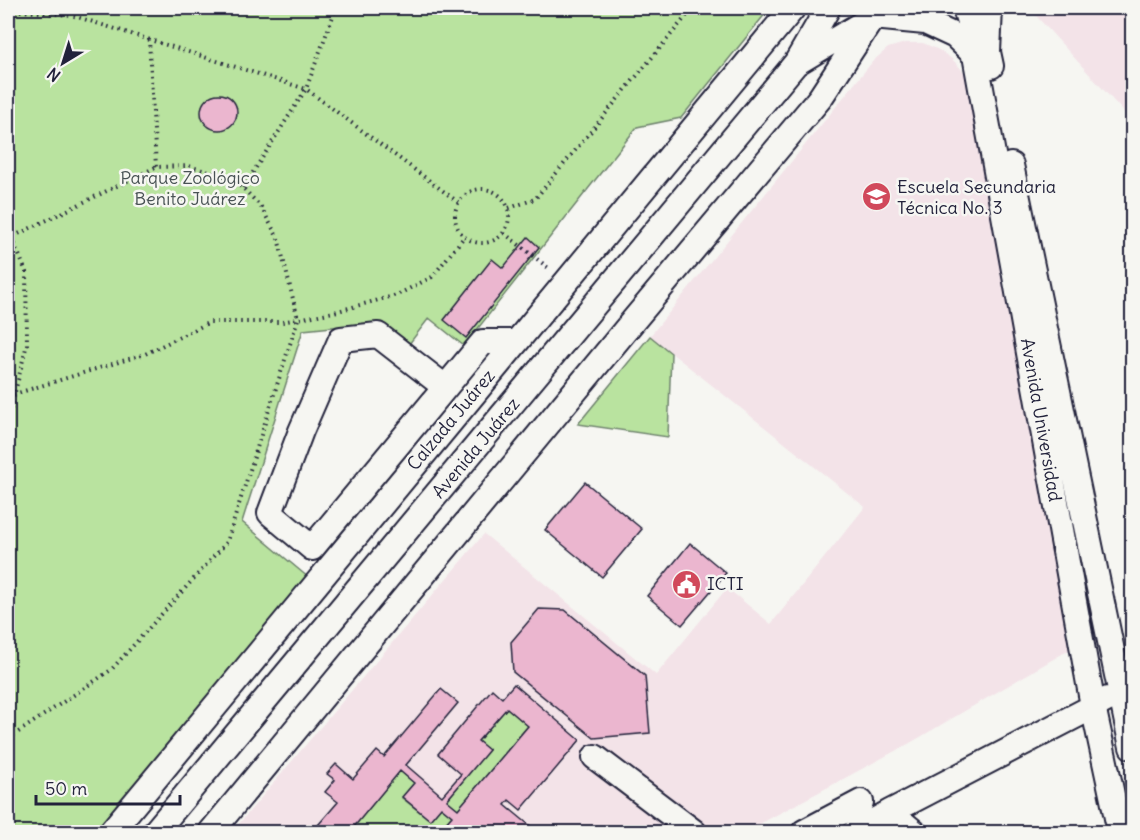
<svg xmlns="http://www.w3.org/2000/svg" width="1140" height="840" viewBox="0 0 1140 840" font-family="Delius,sans-serif">
<style>
.built{fill:#f3e3e8}
.green{fill:#b9e39f;stroke:#6e826d;stroke-width:1.5}
.building{fill:#ebb6cf;stroke:#22223b;stroke-width:1.5;fill-rule:evenodd}
.lines{fill:none;stroke-linecap:round;stroke-linejoin:round}
.minor-casing{stroke:#22223b;stroke-width:28}
.path{stroke:#22223b;stroke-width:4;stroke-dasharray:1.5 4.5;stroke-linecap:butt}
.minor{stroke:#f6f6f2;stroke-width:24}
.labels{text-anchor:middle;stroke-width:5;stroke-linejoin:round;paint-order:stroke}
.park-label{font-size:18px;fill:#485254;stroke:#f6f6f2}
.poi-label{font-size:18px;fill:#22223b;stroke:#f6f6f2;text-anchor:start}
.street-label{font-size:18px;fill:#22223b;stroke:#f6f6f2}
</style>
<rect width="100%" height="100%" fill="#f6f6f2"/>
<filter id="ink" filterUnits="userSpaceOnUse"><feTurbulence type="fractalNoise" baseFrequency=".0167" numOctaves="2"/><feDisplacementMap in="SourceGraphic" scale="12" xChannelSelector="R" yChannelSelector="G"/><feConvolveMatrix kernelMatrix="1 2 1 2 8 2 1 2 1" color-interpolation-filters="sRGB"/></filter>
<g filter="url(#ink)">
<path class="built" d="M1029 8H1132V121Z
M905 43H923L939 50 952 59 965 73 1016 321 1074 647 910 743 745 832H232L484 534 656 675 727 588 771 624 865 507 650 336 873 61 888 48Z"/>
<path class="green" d="M8 8H770L681 118 637 127 464 346 429 318 409 344 381 322 303 330 242 522 309 578 98 832H8Z
M650 336 671 353 668 437 578 424Z
M507 708 528 726 458 809 447 800 488 750 478 741Z
M400 771 414 783 402 798 430 820 441 807 452 816 438 832H359L353 828Z"/>
<path class="building" d="M201 112a18 18 0 1 1 36 0a18 18 0 1 1-36 0Z
M528 237 539 247 466 338 444 320 492 259 503 268Z
M585 482 642 529 602 577 545 530Z
M690 543 726 573 682 625 647 596Z
M539 609 565 610 645 676 650 733 594 738 513 672 511 642Z
M514 684 580 740 521 810 509 800 505 805 534 829 531 832H438L452 816 441 807 430 820 402 797 414 783 400 771 353 828 359 832H312L338 802 325 792 335 780 327 774 336 764 353 779 377 751 384 757 441 689 458 703 406 765 442 796 461 774 438 754 492 689 502 698ZM507 708 528 726 458 809 447 800 489 750 478 741Z"/>
<g class="lines">
<defs>
<path id="minor" d="M965 8 969 22 1093 706 1120 832
M990 8 988 52 991 66
M873 17 925 22 955 36 975 55 980 54
M798 62 868 20
M1011 165 1132 747
M445 387 378 335 341 339 301 431 270 513 312 548 483 342H515
M595 757 694 832
M890 812 914 832
M111 832 793 8
M155 832 796 63 828 8
M211 832 633 321 820 98 873 17
M804 832 861 802
M855 832 890 812 1108 699"/>
</defs>
<use href="#minor" class="minor-casing"/>
<path class="path" d="M8 10 71 15 306 89 458 202
M149 39 156 167
M243 188 306 89 336 8
M455 216a27 27 0 1 1 54 0a27 27 0 1 1-54 0Z
M509 208 535 199 693 8
M8 227 26 272 27 344 10 412 8 417
M504 233 551 270
M8 239 156 167 189 166 222 176 243 188 261 207 278 238 298 319 227 542 111 670 8 739
M8 396 145 354 210 322H282L334 312 397 295 432 277 464 237"/>
<use href="#minor" class="minor"/>
</g>
</g>
<defs>
<symbol id="school-disc" viewBox="-11 -11 22 22"><circle r="9.5" fill="#d1495b" stroke="#f6f6f2"/><path d="M0-5L7-2L0 1L-7-2ZM-4 1L0 2.5L4 1V4Q0 6-4 4Z" fill="#fff"/></symbol>
<symbol id="civic-disc" viewBox="-11 -11 22 22"><circle r="9.5" fill="#d1495b" stroke="#f6f6f2"/><path d="M-.6-6.5H3V-4.5H.6V-3L4-1V1h2V6H-6V1h2V-1L-.6-3ZM-1.2 2.5V6h2.4V2.5Z" fill="#fff"/></symbol>
</defs>
<g fill-rule="evenodd">
<use href="#school-disc" x="860" y="180" width="33" height="33"/>
<use href="#civic-disc" x="670" y="568" width="33" height="33"/>
</g>
<g class="labels">
<g class="park-label">
<text x="190" y="184">Parque Zoológico<tspan x="190" dy="21">Benito Juárez</tspan></text>
</g>
<g class="poi-label">
<text x="897" y="193">Escuela Secundaria<tspan x="897" dy="21">Técnica No. 3</tspan></text>
<text x="707" y="590">ICTI</text>
</g>
<g class="street-label">
<text transform="translate(451 420) rotate(-50)" y="6">Calzada Juárez</text>
<text transform="translate(1041 420) rotate(80)" y="6">Avenida Universidad</text>
<text transform="translate(476 448) rotate(-50)" y="6">Avenida Juárez</text>
</g>
</g>
<rect width="1140" height="840" fill="none" stroke="#f6f6f2" stroke-width="30"/>
<rect x="15" y="15" width="1110" height="810" fill="none" stroke="#22223b" stroke-width="2" filter="url(#ink)"/>
<g transform="translate(63 63) rotate(218)" stroke="#f6f6f2" stroke-width="4.5" paint-order="stroke">
<path d="M0-4.5L10 22L0 15L-10 22Z" fill="#22223b"/>
<text y="-9" font-size="16" font-weight="bold" text-anchor="middle" fill="#22223b">N</text>
</g>
<path d="M36 795v9h144v-9" fill="none" stroke="#22223b" stroke-width="3"/>
<text x="45" y="795" font-size="18" fill="#22223b" stroke="#f6f6f2" stroke-width="4.5" paint-order="stroke">50 m</text>
</svg>
